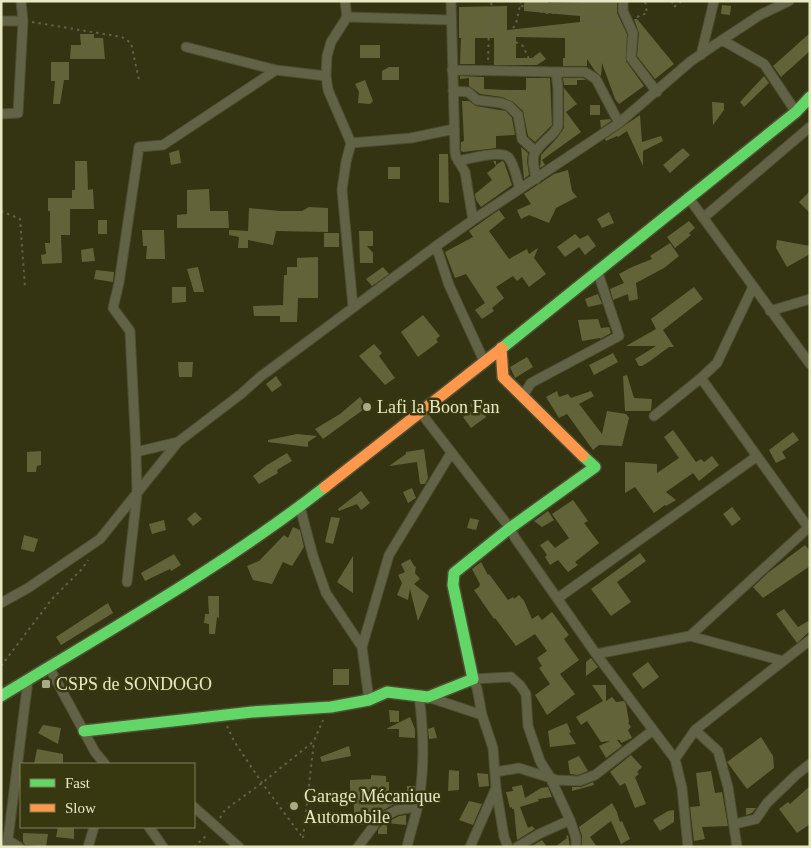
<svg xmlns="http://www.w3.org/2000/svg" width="811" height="848" viewBox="0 0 811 848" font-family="'Times New Roman',serif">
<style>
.building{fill:#63633a}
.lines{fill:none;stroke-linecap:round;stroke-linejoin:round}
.street-casing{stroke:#4e4e33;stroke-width:11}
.fast-casing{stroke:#4e4e33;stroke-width:14}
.slow-casing{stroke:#4e4e33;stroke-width:14}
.path{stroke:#626248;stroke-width:2;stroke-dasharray:2.5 4;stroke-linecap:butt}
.street{stroke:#626246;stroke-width:9}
.fast{stroke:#63d668;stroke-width:11}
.slow{stroke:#ff974d;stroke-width:11}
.poi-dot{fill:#a9aa86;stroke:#383810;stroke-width:2}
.labels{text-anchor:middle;stroke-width:5;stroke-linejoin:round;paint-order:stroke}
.poi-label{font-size:18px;fill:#e8e9c4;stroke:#383810;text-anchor:start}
</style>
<rect width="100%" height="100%" fill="#343412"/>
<path class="building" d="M524 1H548V3L617 1V13L627 34 626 61 644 86 619 104 615 99 602 63 601 76 595 71 587 59V66H563V58H565V38L516 37V58H532L540 52 546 59 537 65H494V38H475V64H460L461 38H459V7L507 6V30L580 22V16L524 11Z
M722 5 731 6 730 15 721 14Z
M634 19H637L674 64 655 79 637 56 639 33Z
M810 33V51L781 77 773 66Z
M80 34H94V38H103L105 59H70L71 45H81Z
M360 45H380V58H360Z
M51 62H69V80H64L60 104H53L55 81H51Z
M389 67H399V80H382V71Z
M460 76 484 77V89L508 90H526V78H550L552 125 535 142 528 136 523 111 513 102 502 97 480 94 469 86V78L460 79Z
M764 76 769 83 744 107 740 102Z
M563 78H583L586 80H577V85H564Z
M365 80 373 101 370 104 358 103 359 92 355 84Z
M564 88 577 104 566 112 581 132 542 160 545 165 540 168 541 155 558 137 564 128Z
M462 101H469L476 106 506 111 512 118 515 135 496 136V148L463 152 461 151V142L464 141Z
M712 102 724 103V110L713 125Z
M590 105H600V115H590Z
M640 115 642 142 661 136 663 141 643 151V166L627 131 618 137 617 136 606 141 605 139Z
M610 119 611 121 601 128 600 120Z
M521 147 528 153 527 161 529 175 524 179Z
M683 148 690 155 670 173 663 165Z
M179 150 181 163 171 165 169 153Z
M439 154H448L449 203 439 202Z
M75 161H87L88 190 93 189 94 209H70V235H61L62 263 42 264 41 255 46 254 45 243H50V211H48V198H72V190H75Z
M493 161H496V165L502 161 504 162 512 185 481 207 476 200 475 194 492 180 487 173 496 166Z
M388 167H400V179H388Z
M568 170 572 191 577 197 556 208 549 223 529 215 521 219 517 210 531 204 524 194 554 174Z
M209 189 210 211H228L229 228H177V215L187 214V190Z
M810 191V213L799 202Z
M309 207 328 208V232L276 231 273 245 248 240V248H238L239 237 229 235V230L248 231 249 208 280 211H302Z
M499 210 505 218 489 231 509 259 527 249 529 254 538 248 534 258 546 274 529 287 522 277 517 281 513 276 496 287 504 298 492 308 494 311 482 319 475 310 485 303 466 274 455 278 445 252 473 237 469 231Z
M609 212 614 223 602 228 597 219Z
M98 220H107V234H98Z
M689 221 695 228 689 233 691 235 675 248 667 237Z
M142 230H164L165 259H146L147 246H143Z
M359 231H373V246H367L373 253V263H360Z
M324 233H339V247H324Z
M575 234 580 239 588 235 596 246 585 255 579 247 565 257 557 247Z
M777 240 810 246V254L787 267 776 248Z
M670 243 679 256 664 268 636 283 638 299 629 301 628 294 613 300 610 289 624 283 619 274 632 267 652 259 650 256Z
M93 248 95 261 82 262 81 250Z
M318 257V298H298L297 322H280V316H254L253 306 283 305 284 275H287V267H297V258Z
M198 267 204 292H194L187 269Z
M383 267 389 274 372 286 366 279Z
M96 270 114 272 113 282 94 279Z
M172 287H186V302L172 303Z
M694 287 703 299 663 330 674 347H669L650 361 642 366H639L635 359 656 346H626L656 329 651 319Z
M598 294 602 304 588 307 585 299Z
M423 315 440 336 436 339 438 342 418 357 401 332Z
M598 319 601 328 609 327 611 333 600 339V338L582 341 578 320Z
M374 344 382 353 379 356 395 378 385 385 359 356Z
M613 353 618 362 594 375 589 365Z
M527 357 533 367 515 378 510 367Z
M178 362H193L192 377H179Z
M627 375 634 398 652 399 651 410 650 411H625L623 376Z
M276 376 282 385 272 392 266 384Z
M557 391 559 397 568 394 571 398 591 391 594 396 579 404 602 434 607 411 626 414 629 418 622 446 599 445 593 450 567 414 559 418 546 397Z
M360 397 367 407 323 439 315 429 340 414Z
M478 399 485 408 483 410 486 417 471 428 463 417 474 410 470 405Z
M673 430 696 462 701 459 704 462 712 456 719 465 699 481 693 473 666 492 676 500 666 506 665 505 654 513 635 487 625 493V462L657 464V473L679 458 664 437Z
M793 432 799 440 782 452 786 458 776 463 769 450Z
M297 434 317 436 308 442V447L268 442V440Z
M424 449 428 478 425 484H420L417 462 389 466 406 454V452Z
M41 451V465L37 466 36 472H27V452Z
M287 453 292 461 277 470 278 473 259 484 253 476 267 465Z
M412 488 416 498 408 503 403 492Z
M361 491 370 503 361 510 357 504 339 511 338 509Z
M573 500 588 521 584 523 599 543 575 562 578 565 568 572 558 560 550 565 545 557 547 555 540 545 548 540 555 548 569 538 552 514Z
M732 507 741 519 732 526 723 514Z
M548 511 554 520 542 527 534 521Z
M195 512 202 519 193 526 187 519Z
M331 517 340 518 333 544 325 542Z
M470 518 479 520 476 530 467 528Z
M164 520 166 530 152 534 149 524Z
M293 527 300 530 304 547 292 566 283 562 272 584 253 580 247 566 259 561 284 535 288 538Z
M24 535 38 539 34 552 21 549Z
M805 545 810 551V566L763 598 753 587 769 572Z
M640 553 646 561 617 582 631 602 611 616 591 589Z
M174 554 181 565 171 571 170 569 145 581 141 573Z
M353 556V593L337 582Z
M410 559 415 567 416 566 415 573 420 579 414 584 429 596 418 621 410 589 408 600 397 595 402 583 398 575 405 572 401 564Z
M481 562 488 575 489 574 508 600 513 597 514 599 519 595 524 601 532 619 538 615 542 620 552 612 569 635 564 639 579 660 560 674 575 694 547 715 535 695 550 684 539 668 542 666 537 658 547 651 535 634 516 646 495 618 494 619 474 590 479 587 480 584 472 569Z
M208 596H219V618L217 617 215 634H209V624L204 623 205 614H209Z
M108 603 113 613 61 645 56 637Z
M784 609 798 627 810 620V631L797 643 776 614Z
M591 658 598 667 586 676V662Z
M648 662 659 677 643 689 632 674Z
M333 669H349V685H333Z
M592 685H606V701L612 697 616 702 624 701 626 704 629 722 628 723 631 727 628 730 632 738 621 743 620 740H617L622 746 606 758 599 746 610 741 601 742 587 721 581 725 576 717 603 701Z
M389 710 399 711V722H390Z
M410 717 415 729V738L399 737V729H386Z
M567 723 571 732 569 733 576 744 550 747 548 731Z
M43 725 61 728 58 744 38 733Z
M434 727 437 738 429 739 428 729Z
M761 737 773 756 774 768 747 789 727 762Z
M349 746 351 756 322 762 320 757Z
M37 749 63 754V764H34Z
M631 755 642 767 637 772 639 774 635 777 646 804 635 808 625 783 620 786 610 772Z
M579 756 588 771 578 775 570 774 568 761Z
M449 770 459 771V790L448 791Z
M711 771 715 793 722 792 728 826 702 827 705 839 694 841 690 807 700 806 696 773Z
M477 773 488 774 489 786 479 787Z
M371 775 386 776V782H389V798L407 797V786H415L412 801 394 804 375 815 367 825H355L353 795H350V780L371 779Z
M593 782 594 785 572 791V787H581Z
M522 785 525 798 541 788 548 787 552 797 538 799 539 801 520 807 528 828 532 826 535 829 517 840 514 809H512V807L510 808 506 792 513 791 512 787Z
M810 786V824L797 833 779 809 788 802 790 804Z
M469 801 482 804 473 825 459 820Z
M612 803 617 812 620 822 622 821 630 839 621 844 611 821 590 837 597 847H582V836L579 827Z
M746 808H756L752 813 746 815Z
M674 810V822L660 831 653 820 668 811Z
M406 815V825L387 823V834H378V830L382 825 399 816Z
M58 827H74V839L56 837Z
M23 833 48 834 46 847 25 845 23 842Z
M568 835 570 847H555L567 838 566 836Z
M542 840 547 847H530Z"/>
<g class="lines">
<defs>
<path id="street" d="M345 1 347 17 331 42 327 56 326 76 328 90 351 143 346 162 342 190 353 307
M451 1 455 152 456 157 465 172 473 220 436 246 449 285 484 361
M623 1V11L633 33 631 58 657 92
M347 17 451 20
M1 21H23
M722 40 764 64 796 112
M186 47 276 70 326 76
M701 55 714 1
M452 70 556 72 558 88V126C556 131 552 135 547 139 530 155 532 156 536 179
M556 72H585L596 79 619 123
M453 91 468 92 477 100 501 103 509 106 518 115 522 139 535 151
M1 114 18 113 23 21 21 1
M351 143 411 138 454 129
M458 161C469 159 502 149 509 158 515 166 517 180 520 189
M688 197 810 364
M703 218 810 127
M473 220 619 123 691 61 722 40 760 15 789 1
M753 287 717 363 701 378 810 530
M770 311 810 299
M522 397 531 383 619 336 597 270
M421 413 510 528 515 538 596 654 675 759 682 788 688 847
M654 416 701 378
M136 452 178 442 241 394 260 377 436 246
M300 507 313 556 326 593 362 647 369 700
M127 582 137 494 136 452 130 331 113 308 119 283 139 147 163 145 276 70
M558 598 756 457
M1 603 28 588 100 539 178 442
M690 636 808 528
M362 647 389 555 451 453
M596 654 690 636 783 661
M49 667 95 752 105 764
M428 697 482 715 493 748 496 788 504 837 508 847
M482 715 477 688 473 679 511 677 520 685 526 694 528 726 540 761 550 777 570 820 539 834 517 847
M695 730 718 751 728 787 737 847
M675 759 695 730 810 640
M495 772 519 768 557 780 579 781 595 775 653 730
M194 807 239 847
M570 820 576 838V847
M735 824 756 819 767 803 796 775 810 764
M149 827 163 847
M8 840 19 847
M7 847 28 680
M88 847 94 827
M358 847 378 820 397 810 418 806
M407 847C410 833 415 819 418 805 425 769 424 733 419 696
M470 847 496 788"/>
<path id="fast" d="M502 348 796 112 810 97
M1 696C111 629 224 566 325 487
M84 731 252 712 331 707 369 700 387 692 428 697 473 679 453 585 454 573 510 528 595 467 583 456"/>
<path id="slow" d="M501 348 503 377 583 456
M325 487 502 348"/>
</defs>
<use href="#street" class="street-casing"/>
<use href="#fast" class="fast-casing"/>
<use href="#slow" class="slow-casing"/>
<path class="path" d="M521 1 516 24 511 31 512 40 523 46 530 61
M672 1 674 7 682 1
M521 6 531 7 544 13H582L590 24H617
M637 17 647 13 645 1
M32 22 122 37 131 43 139 80
M488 60 489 28 496 21 494 10 490 1
M1 211 20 219 25 287
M1 666 52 599 82 569 88 560
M227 726 234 741 262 783 303 838
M220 818 225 810 262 783 314 741 323 720
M303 838 314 741
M194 847 208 834"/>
<use href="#street" class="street"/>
<use href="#fast" class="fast"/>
<use href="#slow" class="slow"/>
</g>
<g class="poi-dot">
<circle cx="367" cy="407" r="5"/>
<rect x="41" y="679" width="10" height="10" rx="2.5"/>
<circle cx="294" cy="806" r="5"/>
</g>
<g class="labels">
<g class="poi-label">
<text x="377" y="413">Lafi la Boon Fan</text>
<text x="56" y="690">CSPS de SONDOGO</text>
<text x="304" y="802">Garage Mécanique<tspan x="304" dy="21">Automobile</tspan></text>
</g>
</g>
<rect width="811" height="848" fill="none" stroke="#e8e9c4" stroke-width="5"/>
<rect x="20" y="763" width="175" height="65" fill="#383810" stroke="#7e7f58"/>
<rect x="30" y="779" width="25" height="8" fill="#63d668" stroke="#7e7f58"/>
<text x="65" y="788" font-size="15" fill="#e8e9c4">Fast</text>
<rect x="30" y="804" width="25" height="8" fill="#ff974d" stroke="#7e7f58"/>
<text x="65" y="813" font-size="15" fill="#e8e9c4">Slow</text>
</svg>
